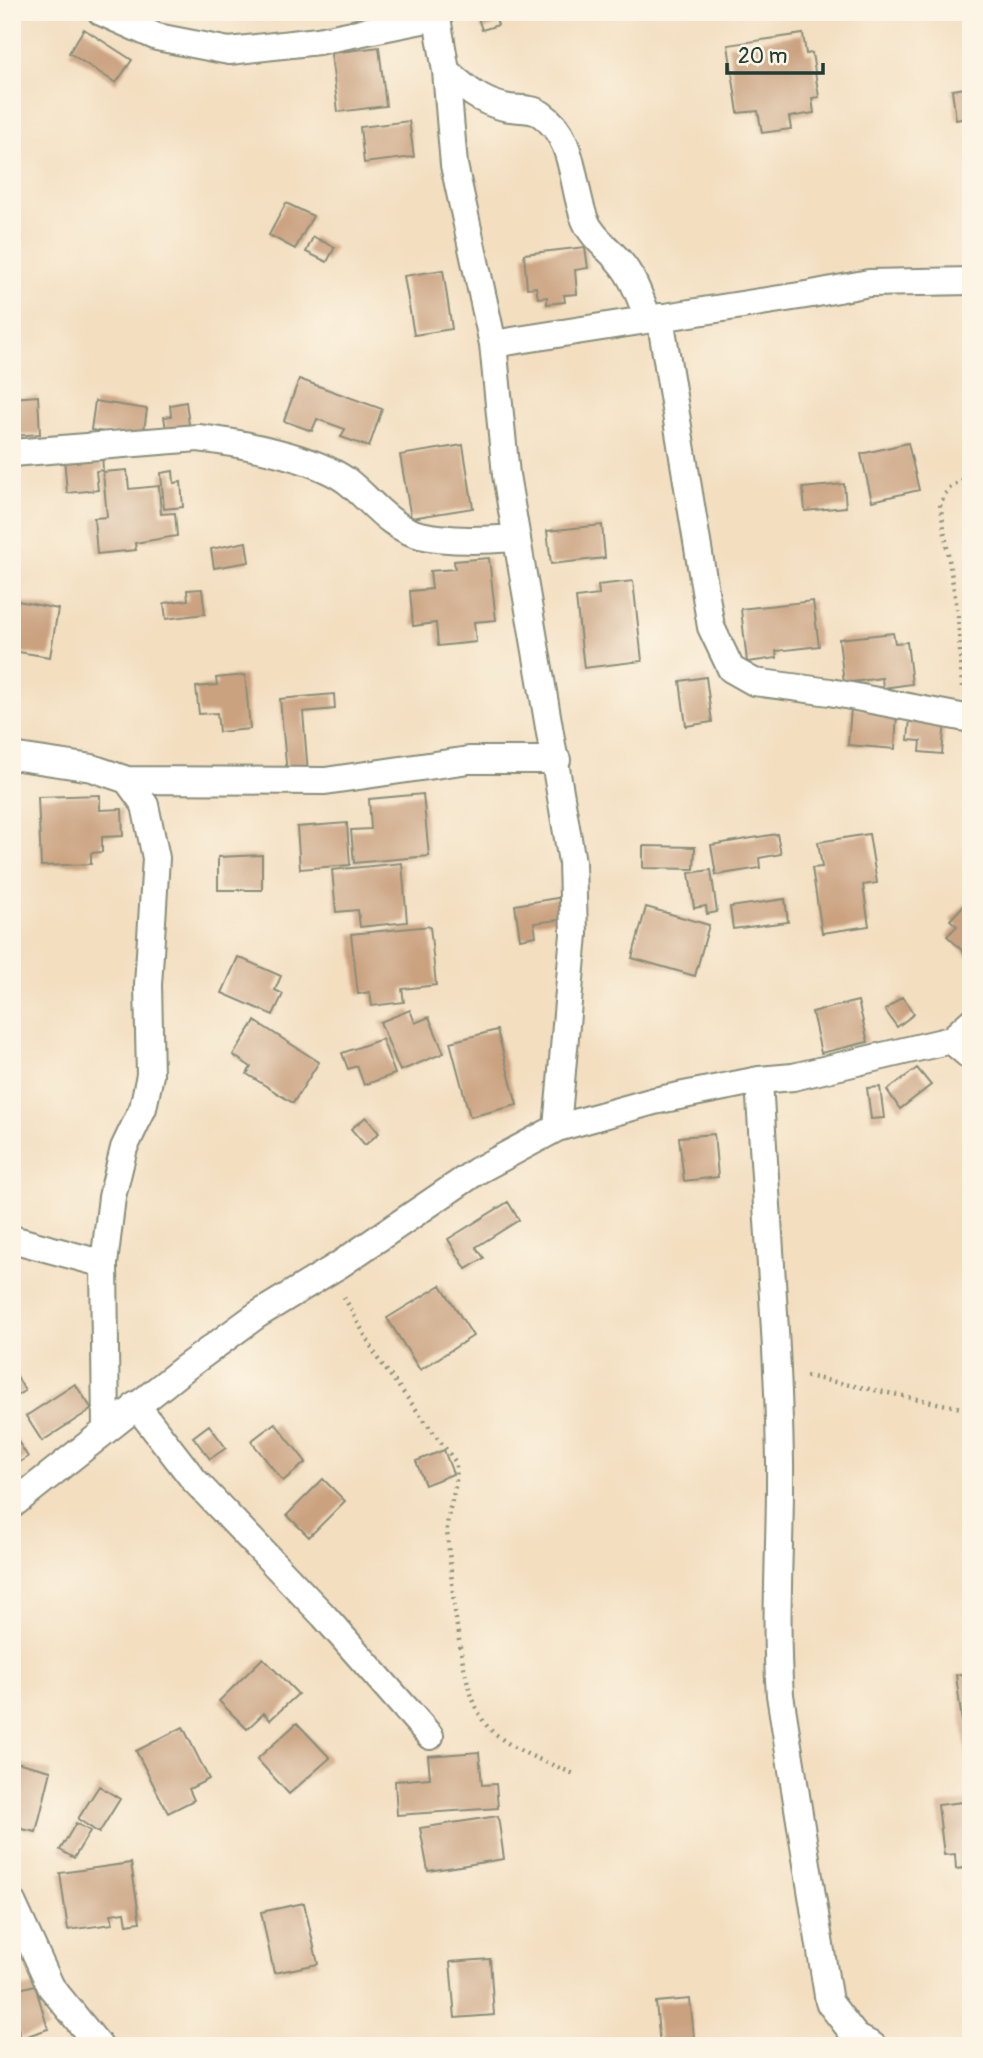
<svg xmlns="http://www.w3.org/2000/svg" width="983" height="2058" viewBox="0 0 983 2058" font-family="Pangolin,sans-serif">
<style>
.building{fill:#caa280}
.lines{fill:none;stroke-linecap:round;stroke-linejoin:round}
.street-casing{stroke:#898e7a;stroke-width:30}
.path{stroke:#898e7a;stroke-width:4.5;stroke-dasharray:2 5;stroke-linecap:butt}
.street{stroke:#fff;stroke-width:26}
</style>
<rect width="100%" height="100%" fill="#fcf5e5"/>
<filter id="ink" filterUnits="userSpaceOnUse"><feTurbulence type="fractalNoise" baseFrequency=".0143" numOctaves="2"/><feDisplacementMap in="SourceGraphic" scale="14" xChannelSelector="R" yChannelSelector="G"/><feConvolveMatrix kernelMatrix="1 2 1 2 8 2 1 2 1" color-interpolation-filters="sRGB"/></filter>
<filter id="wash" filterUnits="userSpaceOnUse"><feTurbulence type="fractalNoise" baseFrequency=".00686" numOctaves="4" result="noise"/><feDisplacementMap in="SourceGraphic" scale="28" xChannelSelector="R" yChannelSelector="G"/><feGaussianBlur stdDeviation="1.57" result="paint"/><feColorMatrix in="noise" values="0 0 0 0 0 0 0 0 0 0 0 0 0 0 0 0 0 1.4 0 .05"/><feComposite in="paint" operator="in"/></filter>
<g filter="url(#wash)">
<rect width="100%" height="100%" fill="#f3dec0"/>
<g id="blocks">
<path class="building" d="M476 12H494L498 25 482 30Z
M526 12H561L562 17 527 23Z
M84 29 132 60 116 83 69 53Z
M803 34 806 54 812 53 819 97 812 98 814 113 789 117 791 129 762 133 758 111 738 113 728 45Z
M379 47 386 106 338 112 331 53Z
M971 87V117L956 120 952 90Z
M409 121 414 157 364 163 360 127Z
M286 203 313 216 295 249 269 235Z
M313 237 335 247 327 262 306 252Z
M585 247 588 268 575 270 577 294 564 295 565 302 547 304V297L538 298 536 287 527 288 524 254Z
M443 270 452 329 414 335 404 276Z
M299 379 382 409 369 447 341 437 345 429 317 419 312 431 284 421Z
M38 396 40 434 12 436V398Z
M95 401 147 409 143 438 91 430Z
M186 402 190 432 167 435 164 417 171 416 170 405Z
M908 443 919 490 872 501 861 454Z
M463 445 473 508 411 518 400 455Z
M102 453 103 470 96 471 98 490 67 493 64 457Z
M127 470 129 489 159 486 161 514 175 513 177 536 135 543 136 550 97 554 94 518 107 517 103 472Z
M173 471 174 483 181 482 183 507 164 509 161 473Z
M844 484 846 507 805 511 803 488Z
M602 525 605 558 551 564 547 531Z
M246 542 249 562 214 568 211 549Z
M489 558 496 620 474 622 476 642 438 646 436 623 413 626 410 591 432 589 430 571 455 569 454 561Z
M633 581 642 661 584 668 576 598 599 595 598 585Z
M202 589 205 614 166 619 164 603 188 600 187 590Z
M18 601 58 609 50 657 12 651V624Z
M813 601 819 646 776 651 777 658 747 662 741 609Z
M893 633 895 643 907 642 912 684 883 688 882 678 844 683 839 639Z
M245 675 250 729 219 732 217 713 199 714 196 687 217 685 216 678Z
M706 677 712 722 686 726 680 681Z
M334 694 335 709 303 712 308 773 287 774 280 699Z
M851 708 897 711 895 749 848 745Z
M910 718 945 721 942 754 920 752 921 741 908 740Z
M423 794 429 856 354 863 351 830 371 829 369 799Z
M100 795V810L122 809 123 836 102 837V852L91 853V864L41 866 38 797Z
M347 823 350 865 300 869 297 827Z
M777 834 781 854 759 858 760 868 716 875 711 845Z
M869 834 877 883 863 885 869 926 822 933 812 868 822 867 818 842Z
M643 846 695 847 694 869 643 868Z
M262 855V890H218V857Z
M402 863 407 922 360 927 358 910 336 912 332 870Z
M711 870 717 912 707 914 706 906 694 908 689 873Z
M563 897 566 919 534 923 536 936 520 939 515 905Z
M785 899 788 922 733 929 730 907Z
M965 904 971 910V959L947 936 957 926 950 920Z
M646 907 709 925 695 976 632 958Z
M430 926 436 985 402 989 404 1002 372 1006 370 992 358 994 351 934Z
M238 957 281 976 275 990 283 994 273 1015 222 993Z
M902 997 914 1014 897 1027 885 1010Z
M858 1001 868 1042 821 1053 812 1012Z
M410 1010 415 1023 429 1017 444 1053 400 1071 380 1022Z
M255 1021 319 1062 293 1103 247 1074 251 1067 233 1055Z
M497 1030 517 1105 470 1117 450 1042Z
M382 1039 395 1074 364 1085 357 1066 348 1069 342 1053Z
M917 1068 931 1085 900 1109 887 1090Z
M880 1087 884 1118 871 1119 867 1088Z
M366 1117 379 1133 365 1145 351 1129Z
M714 1134 718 1177 684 1181 679 1137Z
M508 1202 519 1220 476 1247 484 1258 466 1269 448 1239Z
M441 1285 473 1336 420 1370 387 1318Z
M12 1367 25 1391 12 1398Z
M75 1384 92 1409 42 1441 26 1416Z
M275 1423 306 1462 283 1481 251 1441Z
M209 1425 226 1448 210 1459 193 1437Z
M12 1432 28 1457 12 1467Z
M444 1450 453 1474 425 1485 416 1461Z
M323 1479 345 1501 309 1537 287 1515Z
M263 1658 298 1694 270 1720 264 1713 247 1729 219 1701Z
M971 1672V1769H968L956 1675Z
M297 1723 330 1758 289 1794 257 1759Z
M183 1727 209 1779 189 1789 194 1800 168 1813 136 1751Z
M479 1752 482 1785 496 1784 498 1808 397 1815 395 1781 430 1778 428 1756Z
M12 1761 51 1771 36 1832 12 1827Z
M99 1786 120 1799 99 1833 78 1819Z
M971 1801V1867L956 1869 955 1854 944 1855 938 1805Z
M498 1816 504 1859 428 1871 420 1828Z
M76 1823 90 1831 74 1858 60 1850Z
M131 1863 140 1922 127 1924 125 1912 111 1914 113 1924 68 1930 60 1873Z
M304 1903 318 1964 274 1973 261 1912Z
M490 1959 494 2015 455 2018 450 1962Z
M35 1985 48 2029 21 2038 12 2006V1991Z
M690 1999 695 2046H660L656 2002Z
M12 2026 20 2046H12Z"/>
</g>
</g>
<g filter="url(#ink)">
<use href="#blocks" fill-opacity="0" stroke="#898e7a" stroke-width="2"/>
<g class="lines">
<defs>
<path id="street" d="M101 12 157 37 229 51 318 41 437 17
M436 12 446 71 454 165 493 344 506 475 572 862 574 934 557 1128
M446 71C465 88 479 101 504 107 515 110 531 107 541 114 576 138 571 185 585 220 592 237 608 248 619 261 634 278 640 298 648 318
M660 317 711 627 731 669 754 682 830 692 971 719
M493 344 812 294 869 283 971 281
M12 453 198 438C240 443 312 456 347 481 371 500 389 527 420 535 451 542 486 540 517 538
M12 756 92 768 127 780 325 781 469 760H557
M951 1040 971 1057
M759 1080C766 1207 778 1335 780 1462 781 1540 774 1617 780 1695L829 2002 856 2037 873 2046
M12 1239 104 1264
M136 1405 194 1480 324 1616 430 1736
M106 1429 104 1264 112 1197 124 1148 143 1108 150 1075 148 985 156 858 145 805 127 780
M12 1505 186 1367 257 1315 339 1265 477 1171 557 1128 654 1101 759 1080 793 1077 951 1040 971 1022
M12 1902 51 1987 99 2046"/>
</defs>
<use href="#street" class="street-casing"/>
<path class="path" d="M962 687 958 615 940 504 948 489 971 475
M344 1297 378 1359 455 1461C461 1486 446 1507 447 1532 453 1580 457 1702 493 1732 516 1752 546 1762 574 1774
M806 1376 971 1410"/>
<use href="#street" class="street"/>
</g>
</g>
<rect width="983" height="2058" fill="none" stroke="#fcf5e5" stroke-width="42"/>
<path d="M727 63v10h96v-10" fill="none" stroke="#1f3d34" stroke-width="3.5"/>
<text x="738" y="63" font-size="21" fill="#1f3d34" stroke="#fcf5e5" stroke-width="5" paint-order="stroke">20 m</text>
</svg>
